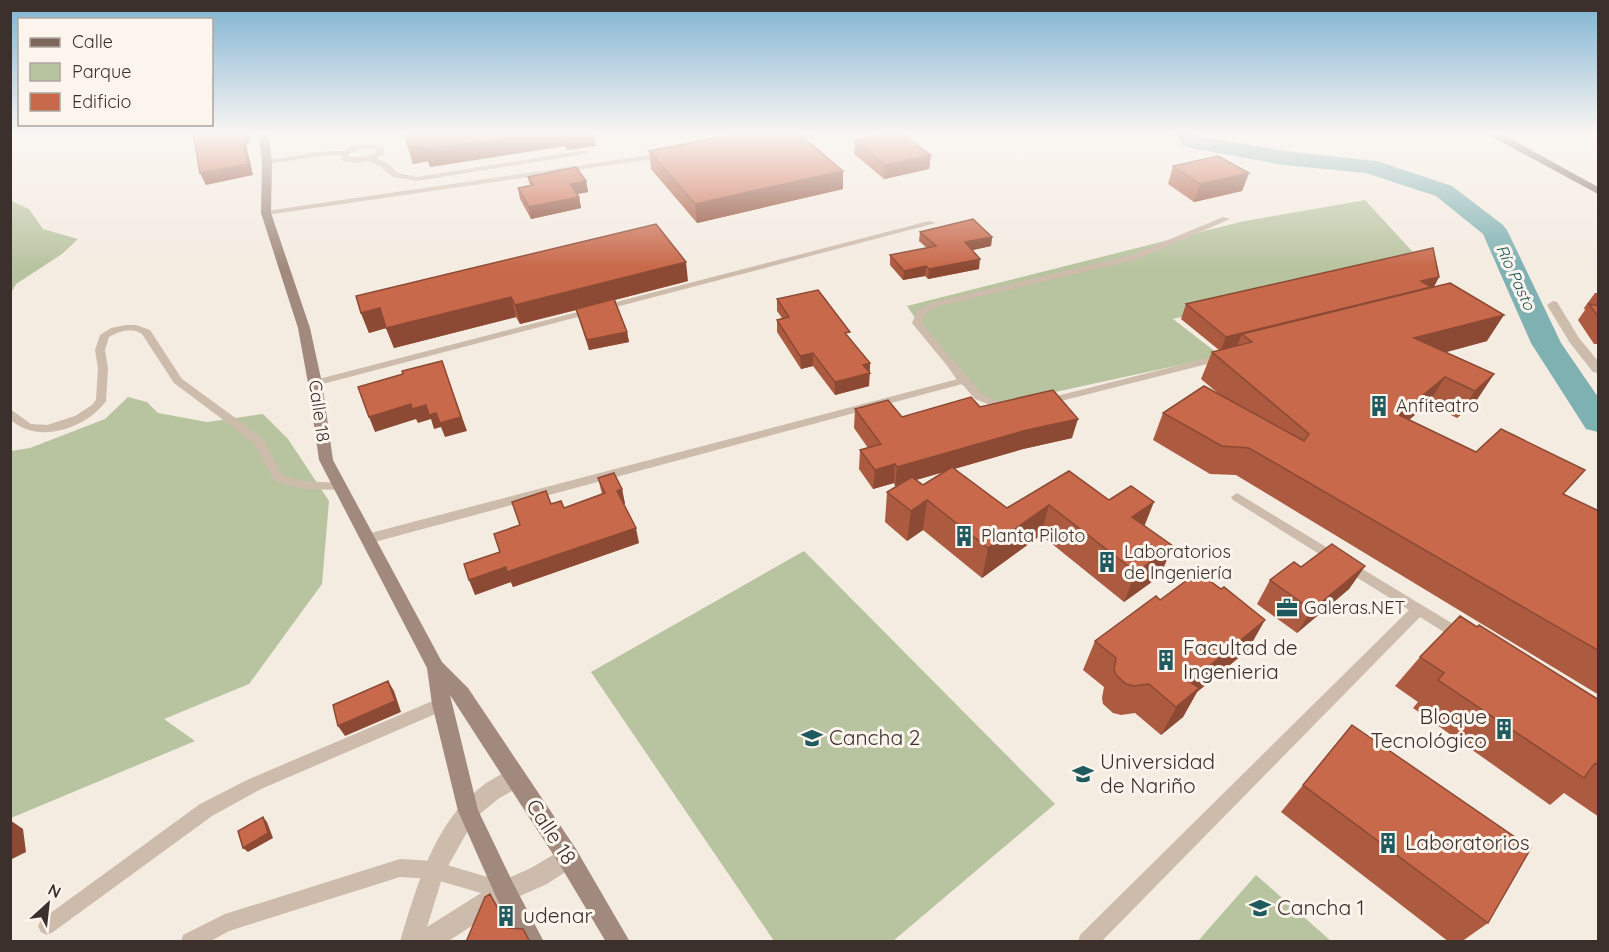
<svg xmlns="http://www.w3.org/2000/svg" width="1609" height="952" viewBox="0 0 1609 952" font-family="Quicksand,sans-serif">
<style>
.green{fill:#b8c4a0}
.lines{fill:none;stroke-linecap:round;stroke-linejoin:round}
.river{fill:#7fb0b2;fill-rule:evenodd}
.lane{fill:#cdbbac;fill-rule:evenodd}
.street{fill:#cdbbac;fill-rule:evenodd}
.secondary{fill:#a18a7d;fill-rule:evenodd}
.primary{fill:#7d675c;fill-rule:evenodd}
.wall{fill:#ac5a40;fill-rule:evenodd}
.shaded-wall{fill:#8c4a34}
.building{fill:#c8694b;stroke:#8c4a34;stroke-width:1.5}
.labels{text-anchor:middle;stroke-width:6;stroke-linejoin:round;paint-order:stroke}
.far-water-label{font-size:16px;font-style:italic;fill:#1f5a5e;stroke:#fbf5ee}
.poi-label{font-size:18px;fill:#3b302b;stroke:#fbf5ee;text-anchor:start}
.street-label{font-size:18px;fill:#3b302b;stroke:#fbf5ee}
.near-poi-label{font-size:21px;fill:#3b302b;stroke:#fbf5ee;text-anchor:start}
.near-street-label{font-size:21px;fill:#3b302b;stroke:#fbf5ee}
</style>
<rect width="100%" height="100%" fill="#f4ebe1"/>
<path class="green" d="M1365 200 1422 262 1252 299 1173 319 1221 356 1000 404 959 383 907 306 1240 222Z
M11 201 29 209 43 229 78 239 62 254 16 284 11 293Z
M128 397 147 402 158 413 207 422 263 414 288 439 329 501 322 584 249 684 164 719 195 741 11 818V451L30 448 105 419Z
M804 551 1055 804 893 941H774L591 672Z
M1256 875 1331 941H1198Z"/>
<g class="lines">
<path class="river" d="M1174 133H1196L1198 136 1284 151 1377 161 1452 186 1503 225 1507 230 1561 343 1598 397V432L1586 429 1531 343 1483 234 1436 196 1366 173 1284 165 1191 148 1183 146Z"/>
<path class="lane" d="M795 133H814L785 139 781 137Z
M369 144 384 148V155L376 158 387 163 398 173 417 177 585 150 589 152 585 154 417 181 393 177 381 167 369 161 355 163 343 161 342 155 321 156 267 164 263 162 267 160 321 152 344 151 352 146ZM369 148 377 150V152L364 157H349V154L357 150Z
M664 153H667V157L266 215 262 213 266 211Z
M1223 217 1230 219 1138 259 936 307 925 314 922 323 983 395 1011 406 1013 408 1011 410H1003L975 399 962 384 367 544 362 542 361 539 362 536 367 534 958 379 912 323 918 310 930 303 1132 255Z
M929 221 936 223 315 386 310 383 311 381Z
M126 325H136L150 330 182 379 263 438 282 475 303 481 340 483 344 484 346 487 344 490 303 489 274 481 254 443 174 383 142 334C131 327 120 331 109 337L105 350 108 368 106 401C86 429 37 445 10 419V409L31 424 47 425 75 416 92 405 96 400 98 368 95 350 100 335 111 328Z
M1223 354 1228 357 1227 359 1045 405 1040 402 1045 399Z
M1237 493 1468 633 1470 637 1468 641 1463 643 1458 641 1420 617 1101 942H1078L1080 935 1409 610 1233 500 1231 497Z
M442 697 447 699 450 704 447 709 261 789 212 816 53 932 47 935 41 932 38 926 41 920 200 804 249 779Z
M400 859 433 861 505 882 511 885 514 891 511 897 505 900 433 879 400 877 229 931 209 942H181L183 935 225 914Z"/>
<path class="street" d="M1553 301 1557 302 1579 338 1598 361V373L1593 372 1570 343 1547 305Z
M515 768 522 771 525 778 522 785 498 799 475 818 443 875 427 927 497 883 531 868 568 846 576 849 579 857 576 865 547 884 513 899 447 942H400C421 873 441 797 515 768Z"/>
<path class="secondary" d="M259 133H268L272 162 271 213 310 328 322 383 333 460 442 662 468 688 576 849 630 942H606L560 865 450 695 478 810 513 883 544 942H520L497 899 458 811 432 704 427 668 319 460 308 383 298 328 261 213 262 162Z"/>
<path class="primary" d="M1485 133H1497L1509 138 1598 187V194Z"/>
</g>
<path class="wall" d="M405 133H594L596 146 567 150 564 146 430 167 428 161 413 164 408 147Z
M855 141 931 155 929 169 884 179 854 154Z
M649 151 843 171V189L697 223 651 169Z
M1173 166 1249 173 1242 191 1194 202 1168 184Z
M528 177 586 181 588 192 577 194 579 197 581 208 531 219 520 199 518 188 530 185Z
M920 232 992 237 991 246 972 250 979 269 928 279 925 276 903 280 890 265V255L927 248 919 241Z
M1439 277 1434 287 1487 341 1446 352 1494 374 1476 401 1457 418 1428 404 1409 420 1599 511V695L1236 475 1210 474 1153 440 1163 413 1219 394 1201 379 1212 352 1219 350 1181 319 1186 304Z
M688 281 615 300 627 332 629 342 589 350 579 319 577 310 520 324 516 317 394 348 386 328 369 333 361 313Z
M1595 293H1599V344H1594L1578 320 1585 310 1584 308Z
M777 299 849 338 870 363 869 386 835 395 813 366 801 369 777 332V320L782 318 777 311Z
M980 407 1072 438 1023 449 954 469 1007 508 1069 471 1145 526 1160 576 1124 602 1041 535 982 578 923 530 907 541 885 522 887 492 899 485 895 486 894 483 873 489 859 469 860 450 868 448 854 428 855 409 902 417ZM944 472 923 485 916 480Z
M598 478 622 489 625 504H623L639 543 513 587 511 582 475 595 500 552 520 525 512 502 551 504 564 508 602 494Z
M1365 566 1349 589 1297 633 1257 604 1270 580 1301 567Z
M1160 600 1248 650 1197 692 1183 717 1161 735 1135 713 1121 715 1113 713 1103 704 1102 698 1104 687 1083 670 1095 641Z
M1420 657 1599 700V817L1564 793 1550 805 1413 708 1418 702 1395 686Z
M1352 725 1488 923 1461 942H1449L1281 812Z"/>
<path class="shaded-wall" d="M241 133H247L250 143 246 144 253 175 206 185 200 173Z
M537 133H562L564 146 430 167 428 161 413 164 408 147Z
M568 133H594L596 146 567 150 564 134Z
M931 155 929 169 884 179 885 165Z
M843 171V189L697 223 695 204Z
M1249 173 1242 191 1194 202 1200 184Z
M586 181 588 192 572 195 570 184Z
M579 197 581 208 531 219 529 207Z
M992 237 991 246 964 252 965 242Z
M980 259 979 269 928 279 929 269Z
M686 262 688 281 520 324 515 305Z
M926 266 925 276 903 280 904 271Z
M1439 277 1431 291 1252 342 1242 334 1236 348 1220 352 1226 337 1421 281Z
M511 297 516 317 394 348 386 328 369 333 361 313 380 308Z
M1504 315 1487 341 1399 365 1414 338Z
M627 332 629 342 589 350 587 340Z
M813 353V366L801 369 800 356Z
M442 361 467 431 445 437 441 427 434 429 431 419 418 423 416 419 375 432 369 417Z
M870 363 869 386 835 395V382L863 365Z
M1494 374 1476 401 1457 418 1475 391Z
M1445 377 1428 404 1382 442 1399 415Z
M1078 419 1072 438 1023 449 895 486 897 467 1027 430Z
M895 464 894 483 873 489 875 470Z
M622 489 625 504 620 506 617 491Z
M927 500 923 530 907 541 911 511Z
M1154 502 1142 532 1132 517Z
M1049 505 1041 535 982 578 988 548Z
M636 528 639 543 513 587 511 582 475 595 469 580 506 567Z
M1173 546 1160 576 1124 602 1136 572Z
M1365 566 1349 589 1297 633 1312 610Z
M1265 620 1248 650 1197 692 1183 717 1161 735 1190 682Z
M388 681 394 691 401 712 345 736 338 726Z
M263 817 267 822 273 838 248 852 243 848Z
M10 820 23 829 26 852 10 860Z
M490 894 500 910 517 942 508 928Z"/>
<path class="building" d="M193 133H241L248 164 200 173Z
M405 133H537L425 150 423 145 408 147Z
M738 133H798L843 171 695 204 649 151Z
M893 133H901L931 155 885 165 855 141Z
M1218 156 1249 173 1200 184 1173 166Z
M576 167 586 181 570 184 579 197 529 207 518 188 533 185 528 177Z
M973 219 992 237 965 242 980 259 929 269 926 266 904 271 890 255 936 246 920 232Z
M656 224 686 262 515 305 511 297 386 328 380 308 361 313 356 296Z
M1433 248 1439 277 1421 281 1431 287 1226 337 1186 304Z
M1450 283 1504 315 1414 338 1494 374 1475 391 1445 377 1399 415 1476 452 1501 429 1585 470 1563 494 1599 511V651L1249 448 1222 446 1163 413 1204 386 1304 441 1309 434 1212 352 1252 342 1242 334Z
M818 290 850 332 845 333 870 363 863 365 870 373 835 382 813 353 800 356 777 320 789 317 777 299Z
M614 299 627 332 587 340 576 309Z
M1589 304 1599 306V318Z
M442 361 461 417 440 423 436 413 429 415 426 405 412 409 411 404 369 417 358 387 403 374 402 371Z
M1053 390 1078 419 1027 430 897 467 895 464 875 470 860 450 881 444 855 409 888 400 902 417 971 397 980 407Z
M952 467 1007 508 1069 471 1109 500 1131 486 1154 502 1132 517 1173 546 1136 572 1049 505 988 548 927 500 911 511 887 492 912 477 923 485Z
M614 473 622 489 617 491 636 528 507 572 506 567 469 580 464 564 500 552 494 534 520 525 512 502 546 491 551 504 561 501 564 508 605 493 598 478Z
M1332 544 1365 566 1312 610 1270 580 1294 562 1301 567Z
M1198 572 1221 589 1224 587 1265 620 1190 682 1199 688 1176 707 1149 684 1134 686 1126 684 1116 675 1114 669 1116 658 1095 641 1156 596 1160 600Z
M1460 616 1477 627 1479 625 1599 700V766L1595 763 1584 778 1438 680 1444 673 1420 657Z
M388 681 395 701 338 726 333 705Z
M1352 725 1531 848 1488 923 1303 785Z
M263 817 268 833 243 848 238 831Z
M10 823 12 843 10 844Z
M490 894 508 928 523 929 530 942H466L485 897Z"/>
<linearGradient id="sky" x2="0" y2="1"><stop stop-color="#7eb2d2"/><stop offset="0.5" stop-color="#faf6f2"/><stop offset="1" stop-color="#faf6f2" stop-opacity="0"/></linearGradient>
<rect width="1609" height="267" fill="url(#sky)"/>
<defs>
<symbol id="building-bare" viewBox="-9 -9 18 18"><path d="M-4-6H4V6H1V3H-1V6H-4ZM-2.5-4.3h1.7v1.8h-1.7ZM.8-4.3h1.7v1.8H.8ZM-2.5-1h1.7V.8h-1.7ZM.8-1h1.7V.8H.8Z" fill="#1f5a5e" stroke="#fbf5ee" stroke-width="2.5" paint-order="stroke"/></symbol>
<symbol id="office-bare" viewBox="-9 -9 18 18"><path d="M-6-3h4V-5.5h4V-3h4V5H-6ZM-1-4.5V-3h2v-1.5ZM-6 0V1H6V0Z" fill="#1f5a5e" stroke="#fbf5ee" stroke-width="2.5" paint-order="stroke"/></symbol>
<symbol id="university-bare" viewBox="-9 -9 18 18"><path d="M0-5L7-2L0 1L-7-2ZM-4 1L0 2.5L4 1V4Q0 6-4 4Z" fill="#1f5a5e" stroke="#fbf5ee" stroke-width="2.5" paint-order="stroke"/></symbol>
</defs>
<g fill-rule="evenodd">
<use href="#building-bare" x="1364" y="391" width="30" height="30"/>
<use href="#building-bare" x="949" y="521" width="30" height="30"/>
<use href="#building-bare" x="1092" y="547" width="30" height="30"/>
<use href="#office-bare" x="1272" y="593" width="30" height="30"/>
<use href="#building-bare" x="1151" y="645" width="30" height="30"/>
<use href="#building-bare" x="1489" y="714" width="30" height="30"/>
<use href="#university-bare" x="797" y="723" width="30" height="30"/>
<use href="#university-bare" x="1068" y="759" width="30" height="30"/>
<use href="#building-bare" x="1373" y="828" width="30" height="30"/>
<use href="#university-bare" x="1245" y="893" width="30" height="30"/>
<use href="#building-bare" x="491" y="901" width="30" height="30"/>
</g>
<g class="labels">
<g class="far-water-label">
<text transform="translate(1516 277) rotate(65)" y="6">Río Pasto</text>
</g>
<g class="poi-label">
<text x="1396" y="412">Anfiteatro</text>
<text x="981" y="542">Planta Piloto</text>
<text x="1124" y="558">Laboratorios<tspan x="1124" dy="21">de Ingeniería</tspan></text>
<text x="1304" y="614">Galeras.NET</text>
</g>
<g class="street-label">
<text transform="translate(319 411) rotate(82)" y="6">Calle 18</text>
</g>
<g class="near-poi-label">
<text x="1183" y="655">Facultad de<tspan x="1183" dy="24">Ingenieria</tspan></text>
<text x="1487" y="724" text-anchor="end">Bloque<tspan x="1487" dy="24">Tecnológico</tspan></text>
<text x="829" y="745">Cancha 2</text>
<text x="1100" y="769">Universidad<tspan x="1100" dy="24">de Nariño</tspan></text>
<text x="1405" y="850">Laboratorios</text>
<text x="1277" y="915">Cancha 1</text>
<text x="523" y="923">udenar</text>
</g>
<g class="near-street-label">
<text transform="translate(551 832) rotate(57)" y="7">Calle 18</text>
</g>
</g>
<rect width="1609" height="952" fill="none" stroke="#3b302b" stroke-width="24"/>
<rect x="18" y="18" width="195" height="108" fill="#fbf5ee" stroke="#aea6a0" stroke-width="1.5"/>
<rect x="30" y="38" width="30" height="9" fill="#7d675c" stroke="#aea6a0" stroke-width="1.5"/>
<text x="72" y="48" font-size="18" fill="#3b302b">Calle</text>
<rect x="30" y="63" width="30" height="18" fill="#b8c4a0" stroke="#aea6a0" stroke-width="1.5"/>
<text x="72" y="78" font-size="18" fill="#3b302b">Parque</text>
<rect x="30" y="93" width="30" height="18" fill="#c8694b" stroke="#aea6a0" stroke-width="1.5"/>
<text x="72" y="108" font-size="18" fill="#3b302b">Edificio</text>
<g transform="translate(48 904) rotate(27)" stroke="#fbf5ee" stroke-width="4.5" paint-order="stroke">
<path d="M0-4.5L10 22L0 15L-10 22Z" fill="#3b302b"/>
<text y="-9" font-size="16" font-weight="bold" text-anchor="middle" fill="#3b302b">N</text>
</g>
</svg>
